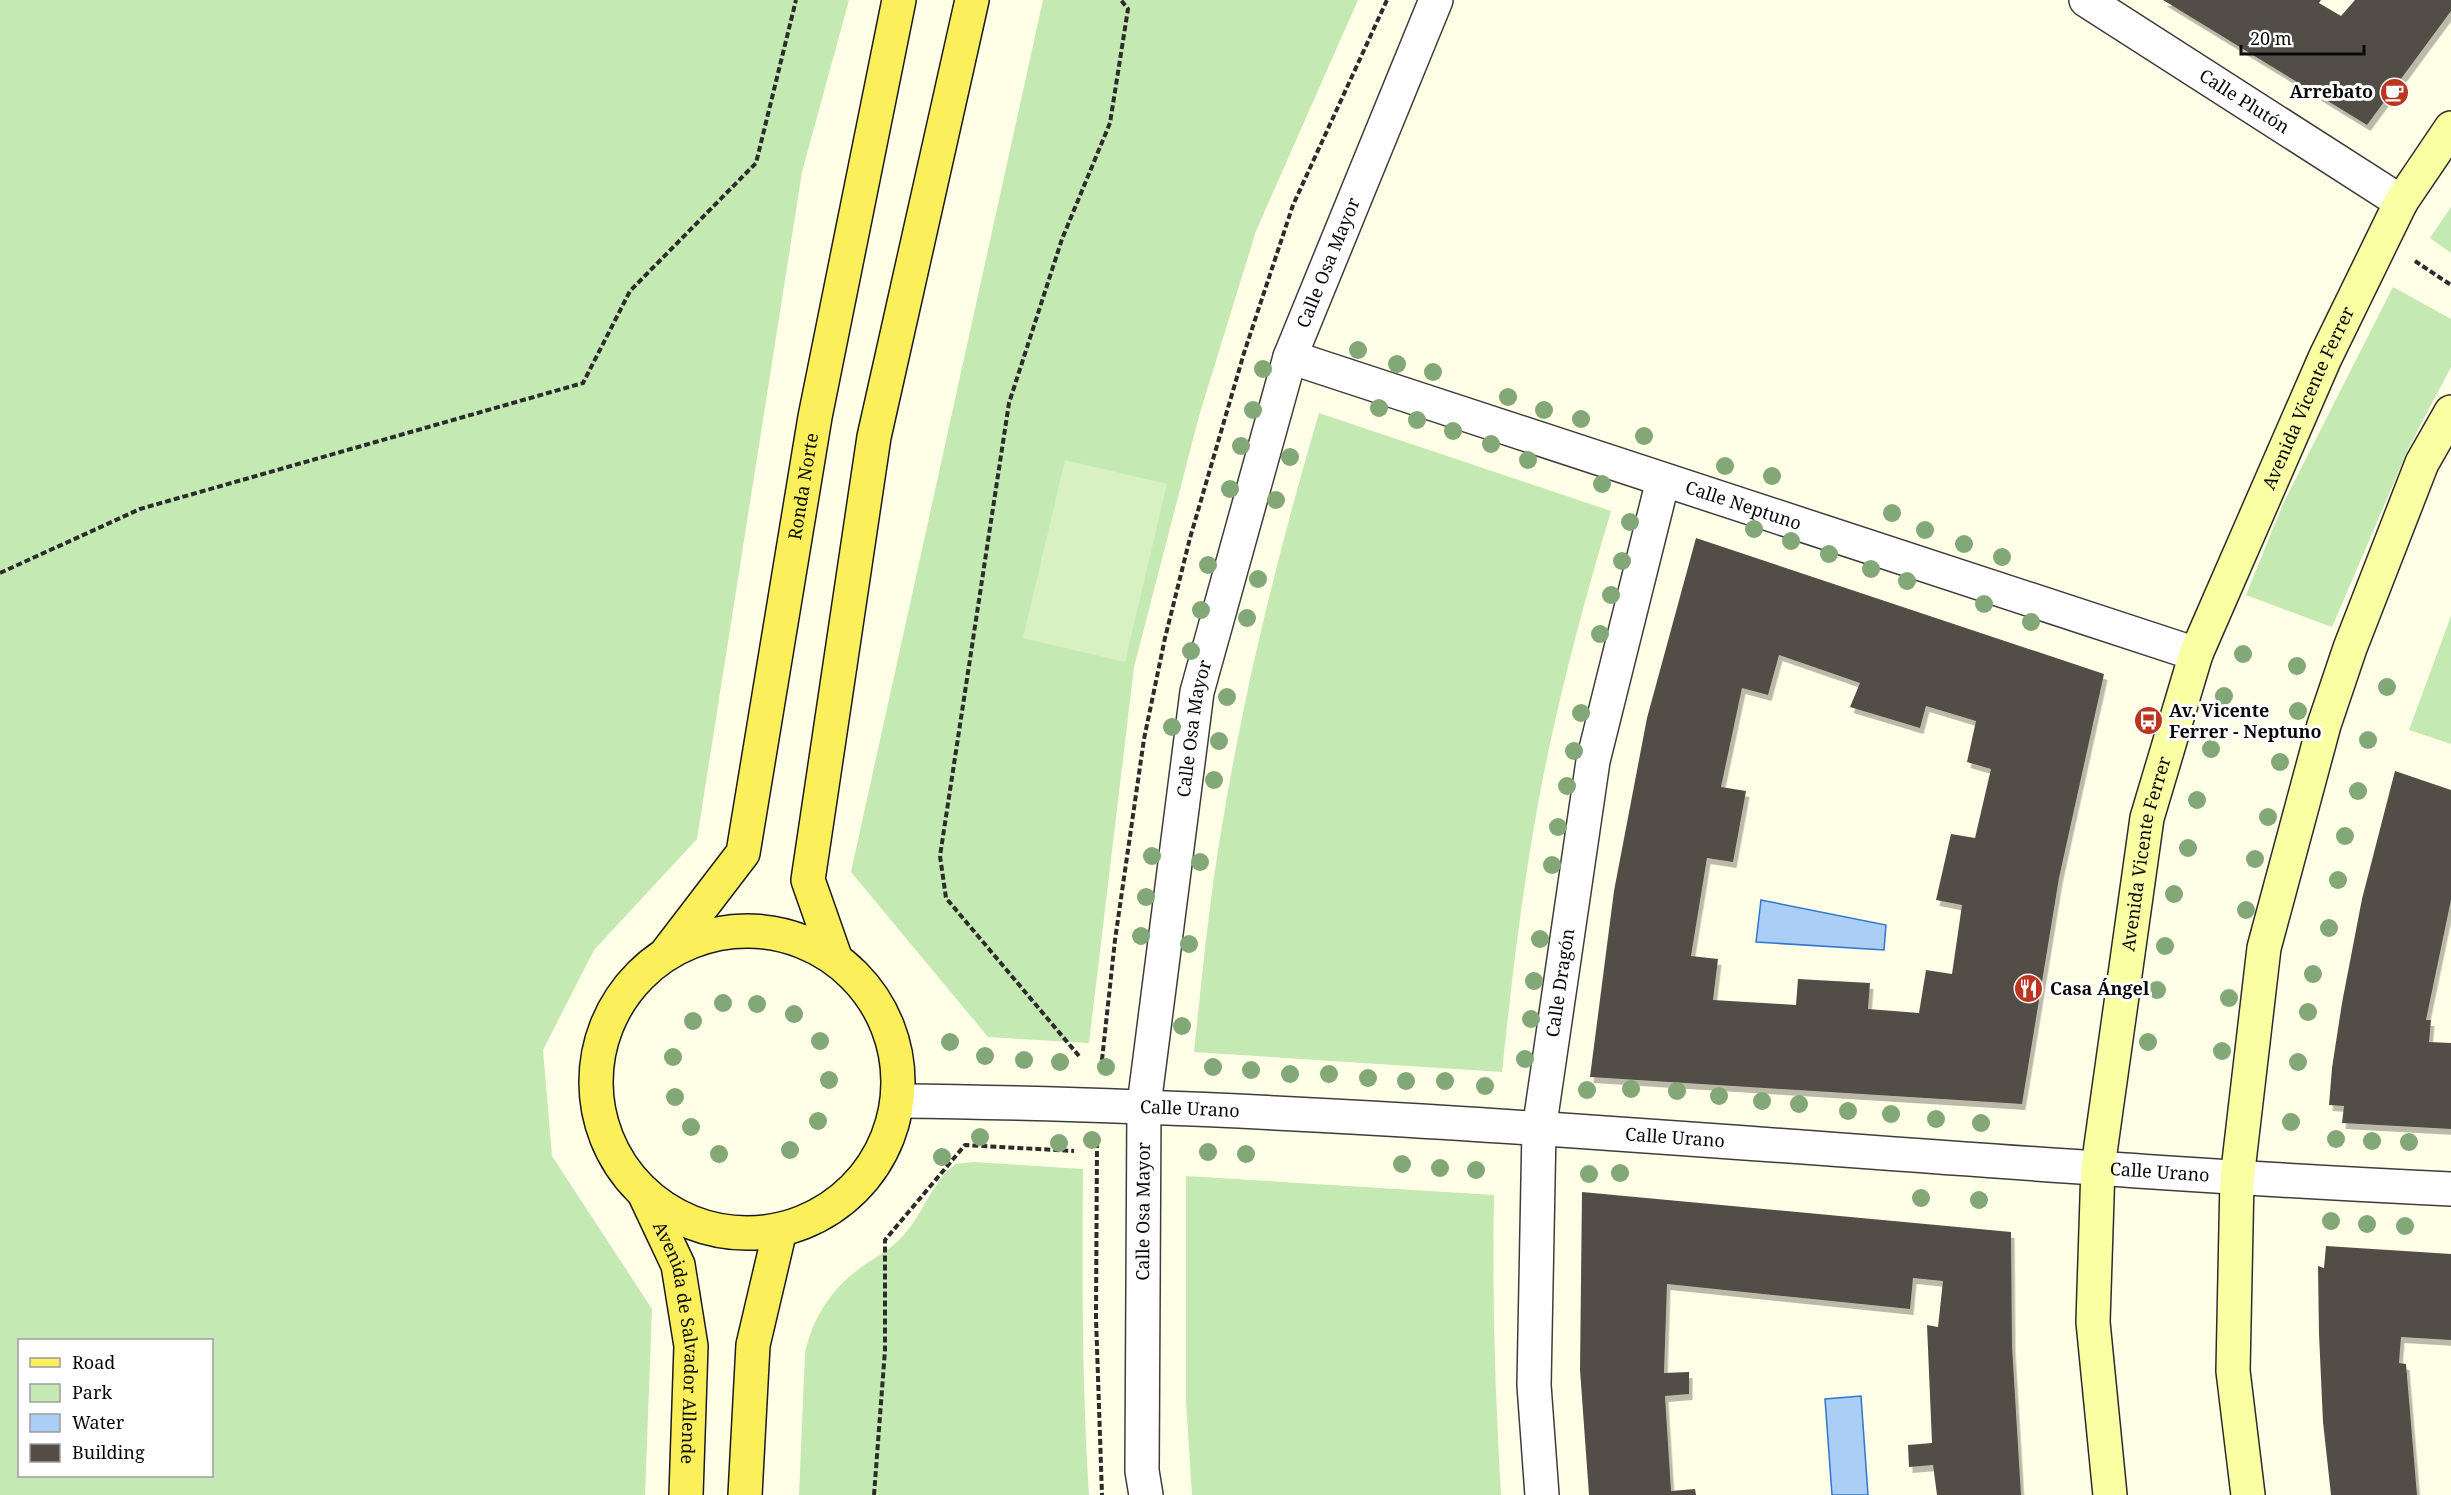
<svg xmlns="http://www.w3.org/2000/svg" width="2451" height="1495" viewBox="0 0 2451 1495" font-family="'Noto Serif',serif">
<style>
.green{fill:#c5e9b2;fill-rule:evenodd}
.pitch{fill:#d9f0c3}
.water{fill:#abcef7;stroke:#3175cf;stroke-width:1.5}
.building{fill:#534d46;fill-rule:evenodd;filter:url(#shadow)}
.lines{fill:none;stroke-linecap:round;stroke-linejoin:round}
.street-casing{stroke:#3d3d3d;stroke-width:36}
.secondary-casing{stroke:#2c2c2c;stroke-width:36}
.primary-casing{stroke:#1b1b1b;stroke-width:36}
.path{stroke:#2c2c2c;stroke-width:4;stroke-dasharray:6 3;stroke-linecap:butt}
.street{stroke:#fff;stroke-width:33}
.secondary{stroke:#f9ffa2;stroke-width:33}
.primary{stroke:#fbf05b;stroke-width:33}
.tree{fill:#83a877}
.labels{text-anchor:middle;stroke-width:6;stroke-linejoin:round;paint-order:stroke}
.poi-label{font-size:18px;font-weight:bold;fill:#0a0a0a;stroke:#fff;text-anchor:start}
.street-label{font-size:18px;fill:#0a0a0a;stroke:#fff}
</style>
<defs>
<filter id="shadow"><feDropShadow dx="3.5" dy="6" stdDeviation="0" flood-color="#0004"/></filter>
</defs>
<rect width="100%" height="100%" fill="#fffee7"/>
<path class="green" d="M0 0H849L802 172 697 839 594 950 543 1050 552 1156 652 1309 645 1495H0ZM20 1340H212V1476H20Z
M1043 0H1358L1256 231 1199 416 1134 667 1089 1043 988 1037 851 872Z
M2451 207V253L2430 238Z
M2393 287 2451 319V367L2410 445 2332 627 2246 595 2283 504Z
M1319 413 1611 511C1584 602 1559 694 1541 788 1523 882 1512 977 1502 1072L1194 1052C1202 977 1209 901 1222 826 1245 686 1279 549 1319 413Z
M2451 616V744L2409 730Z
M974 1162 1083 1169C1082 1278 1082 1386 1089 1495H799L805 1353C812 1321 829 1292 855 1272 870 1260 887 1252 900 1239 920 1219 929 1190 948 1170L956 1164Z
M1186 1176 1494 1195C1492 1295 1495 1395 1501 1495H1192L1186 1401Z"/>
<path class="pitch" d="M1065 460 1167 484 1125 662 1023 638Z"/>
<path class="water" d="M1761 900 1886 925 1884 950 1756 942Z
M1861 1396 1868 1495H1832L1825 1399Z"/>
<path class="building" d="M2163 0H2321L2319 3 2341 16 2355 0H2451V11L2367 125Z
M1696 538 2104 674 2059 878 2022 1104 1590 1077 1614 891 1647 718ZM1779 655 1860 683 1850 707 1920 728 1926 706 1976 721 1967 762 1991 769 1975 838 1951 834 1936 900 1962 905 1952 974 1926 970 1919 1013 1868 1009 1870 983 1798 979 1796 1005 1713 1000 1718 959 1691 956 1707 858 1733 862 1746 791 1721 787 1742 688 1768 695Z
M2395 771 2451 790V900L2426 1020H2431L2429 1042 2451 1043V1129L2342 1123 2344 1106 2329 1105 2332 1068 2342 1003 2362 899Z
M1582 1192 2011 1232 2012 1346 2021 1495H1937L1933 1465 1909 1467 1908 1445 1932 1443 1927 1325 1938 1327 1943 1281 1913 1278 1910 1309 1667 1284 1664 1373 1689 1372V1394L1665 1396 1671 1491 1695 1489 1696 1495H1589L1580 1370Z
M2326 1246 2451 1254V1340L2401 1337 2399 1363 2406 1364 2417 1495H2331L2323 1422 2319 1334 2318 1266 2324 1268Z"/>
<g class="lines">
<defs>
<g id="street">
<path id="s1" d="M2086 0 2401 202"/>
<path id="s2" d="M1290 357 2196 654"/>
<path id="s3" d="M898 1101C1417 1106 1933 1165 2451 1189"/>
<path id="s4" d="M1146 1495 1142 1471 1144 1105 1197 692 1290 357 1436 0"/>
<path id="s5" d="M1542 1495 1534 1385 1539 1130 1593 761 1663 480"/>
</g>
<g id="secondary">
<path id="s6" d="M2110 1495 2093 1322 2098 1167 2147 818 2196 654 2325 358 2401 202 2451 128"/>
<path d="M2248 1495 2233 1371 2237 1179 2264 948 2324 725 2350 648 2422 463 2451 412"/>
</g>
<g id="primary">
<circle cx="747" cy="1082" r="151"/>
<path id="s7" d="M668 951 743 853 815 417 899 0"/>
<path d="M835 957 808 880 874 437 972 0"/>
<path id="s8" d="M645 1195 678 1265 691 1346 686 1495"/>
<path d="M745 1495 753 1345 780 1230"/>
</g>
</defs>
<use href="#street" class="street-casing"/>
<use href="#secondary" class="secondary-casing"/>
<use href="#primary" class="primary-casing"/>
<path class="path" d="M2415 261 2451 285
M0 573 140 509 583 383 630 291 756 163 796 0
M1079 1056 946 898 940 856 1009 403 1062 239 1110 123 1128 9 1121 0
M1101 1069 1115 940 1144 739 1165 638 1190 538 1244 353 1293 205 1387 0
M1097 1142 1096 1318 1102 1495
M874 1495 885 1350V1240L965 1145 1074 1151"/>
<use href="#street" class="street"/>
<use href="#secondary" class="secondary"/>
<use href="#primary" class="primary"/>
</g>
<g class="tree">
<circle cx="1358" cy="350" r="9"/>
<circle cx="1397" cy="364" r="9"/>
<circle cx="1263" cy="369" r="9"/>
<circle cx="1433" cy="372" r="9"/>
<circle cx="1508" cy="397" r="9"/>
<circle cx="1379" cy="408" r="9"/>
<circle cx="1253" cy="410" r="9"/>
<circle cx="1544" cy="410" r="9"/>
<circle cx="1581" cy="419" r="9"/>
<circle cx="1417" cy="420" r="9"/>
<circle cx="1453" cy="431" r="9"/>
<circle cx="1644" cy="436" r="9"/>
<circle cx="1491" cy="444" r="9"/>
<circle cx="1241" cy="446" r="9"/>
<circle cx="1290" cy="457" r="9"/>
<circle cx="1528" cy="460" r="9"/>
<circle cx="1725" cy="466" r="9"/>
<circle cx="1772" cy="476" r="9"/>
<circle cx="1602" cy="484" r="9"/>
<circle cx="1230" cy="489" r="9"/>
<circle cx="1276" cy="500" r="9"/>
<circle cx="1892" cy="513" r="9"/>
<circle cx="1630" cy="522" r="9"/>
<circle cx="1754" cy="529" r="9"/>
<circle cx="1925" cy="530" r="9"/>
<circle cx="1791" cy="541" r="9"/>
<circle cx="1964" cy="544" r="9"/>
<circle cx="1829" cy="554" r="9"/>
<circle cx="2002" cy="557" r="9"/>
<circle cx="1622" cy="561" r="9"/>
<circle cx="1208" cy="565" r="9"/>
<circle cx="1871" cy="569" r="9"/>
<circle cx="1258" cy="579" r="9"/>
<circle cx="1907" cy="581" r="9"/>
<circle cx="1611" cy="595" r="9"/>
<circle cx="1984" cy="604" r="9"/>
<circle cx="1201" cy="610" r="9"/>
<circle cx="1247" cy="618" r="9"/>
<circle cx="2031" cy="622" r="9"/>
<circle cx="1600" cy="634" r="9"/>
<circle cx="1191" cy="651" r="9"/>
<circle cx="2243" cy="654" r="9"/>
<circle cx="2297" cy="666" r="9"/>
<circle cx="2387" cy="687" r="9"/>
<circle cx="2224" cy="696" r="9"/>
<circle cx="1227" cy="697" r="9"/>
<circle cx="2298" cy="711" r="9"/>
<circle cx="1581" cy="713" r="9"/>
<circle cx="1172" cy="727" r="9"/>
<circle cx="2368" cy="740" r="9"/>
<circle cx="1219" cy="741" r="9"/>
<circle cx="2211" cy="749" r="9"/>
<circle cx="1574" cy="751" r="9"/>
<circle cx="2280" cy="762" r="9"/>
<circle cx="1214" cy="780" r="9"/>
<circle cx="1567" cy="786" r="9"/>
<circle cx="2358" cy="791" r="9"/>
<circle cx="2197" cy="800" r="9"/>
<circle cx="2268" cy="817" r="9"/>
<circle cx="1558" cy="827" r="9"/>
<circle cx="2345" cy="836" r="9"/>
<circle cx="2188" cy="848" r="9"/>
<circle cx="1152" cy="856" r="9"/>
<circle cx="2255" cy="859" r="9"/>
<circle cx="1200" cy="862" r="9"/>
<circle cx="1552" cy="865" r="9"/>
<circle cx="2338" cy="880" r="9"/>
<circle cx="2174" cy="894" r="9"/>
<circle cx="1146" cy="897" r="9"/>
<circle cx="2246" cy="910" r="9"/>
<circle cx="2329" cy="928" r="9"/>
<circle cx="1141" cy="936" r="9"/>
<circle cx="1540" cy="939" r="9"/>
<circle cx="1189" cy="944" r="9"/>
<circle cx="2165" cy="946" r="9"/>
<circle cx="2313" cy="974" r="9"/>
<circle cx="1534" cy="981" r="9"/>
<circle cx="2157" cy="990" r="9"/>
<circle cx="2229" cy="998" r="9"/>
<circle cx="723" cy="1003" r="9"/>
<circle cx="757" cy="1004" r="9"/>
<circle cx="2308" cy="1012" r="9"/>
<circle cx="794" cy="1014" r="9"/>
<circle cx="1531" cy="1019" r="9"/>
<circle cx="693" cy="1021" r="9"/>
<circle cx="1182" cy="1026" r="9"/>
<circle cx="820" cy="1041" r="9"/>
<circle cx="950" cy="1042" r="9"/>
<circle cx="2148" cy="1042" r="9"/>
<circle cx="2222" cy="1051" r="9"/>
<circle cx="985" cy="1056" r="9"/>
<circle cx="673" cy="1057" r="9"/>
<circle cx="1525" cy="1059" r="9"/>
<circle cx="1024" cy="1060" r="9"/>
<circle cx="1060" cy="1062" r="9"/>
<circle cx="2298" cy="1062" r="9"/>
<circle cx="1106" cy="1067" r="9"/>
<circle cx="1213" cy="1067" r="9"/>
<circle cx="1251" cy="1070" r="9"/>
<circle cx="1290" cy="1074" r="9"/>
<circle cx="1329" cy="1074" r="9"/>
<circle cx="1368" cy="1078" r="9"/>
<circle cx="829" cy="1080" r="9"/>
<circle cx="1406" cy="1081" r="9"/>
<circle cx="1445" cy="1081" r="9"/>
<circle cx="1485" cy="1086" r="9"/>
<circle cx="1631" cy="1089" r="9"/>
<circle cx="1587" cy="1090" r="9"/>
<circle cx="1677" cy="1091" r="9"/>
<circle cx="1719" cy="1096" r="9"/>
<circle cx="675" cy="1097" r="9"/>
<circle cx="1762" cy="1101" r="9"/>
<circle cx="1799" cy="1104" r="9"/>
<circle cx="1848" cy="1111" r="9"/>
<circle cx="1891" cy="1114" r="9"/>
<circle cx="1936" cy="1119" r="9"/>
<circle cx="818" cy="1121" r="9"/>
<circle cx="2291" cy="1122" r="9"/>
<circle cx="1981" cy="1123" r="9"/>
<circle cx="691" cy="1127" r="9"/>
<circle cx="980" cy="1137" r="9"/>
<circle cx="2336" cy="1139" r="9"/>
<circle cx="1092" cy="1140" r="9"/>
<circle cx="2372" cy="1141" r="9"/>
<circle cx="2409" cy="1142" r="9"/>
<circle cx="1059" cy="1143" r="9"/>
<circle cx="790" cy="1150" r="9"/>
<circle cx="1208" cy="1152" r="9"/>
<circle cx="719" cy="1154" r="9"/>
<circle cx="1246" cy="1154" r="9"/>
<circle cx="942" cy="1157" r="9"/>
<circle cx="1402" cy="1164" r="9"/>
<circle cx="1440" cy="1168" r="9"/>
<circle cx="1476" cy="1170" r="9"/>
<circle cx="1620" cy="1173" r="9"/>
<circle cx="1589" cy="1174" r="9"/>
<circle cx="1921" cy="1198" r="9"/>
<circle cx="1979" cy="1200" r="9"/>
<circle cx="2331" cy="1221" r="9"/>
<circle cx="2367" cy="1224" r="9"/>
<circle cx="2405" cy="1226" r="9"/>
</g>
<defs>
<symbol id="cafe-disc" viewBox="-11 -11 22 22"><circle r="9.5" fill="#bb3521" stroke="#fff"/><path d="M-5.5-4.5H6V0H3Q3 3.5 0 3.5H-2.5Q-5.5 3.5-5.5 0ZM3-3.2v2h1.7v-2ZM-6 4.5H4V6H-6Z" fill="#fff"/></symbol>
<symbol id="bus-disc" viewBox="-11 -11 22 22"><circle r="9.5" fill="#bb3521" stroke="#fff"/><path d="M-5-6H5V4H4V6H2V4H-2V6H-4V4H-5ZM-3.5-4V0h7V-4ZM-3.5 1.2v1.5H-2V1.2ZM2 1.2v1.5H3.5V1.2Z" fill="#fff"/></symbol>
<symbol id="restaurant-disc" viewBox="-11 -11 22 22"><circle r="9.5" fill="#bb3521" stroke="#fff"/><path d="M-5-6h1v4h1v-4h1v4h1v-4h1v5L-1.5 .5V6h-2V.5L-5-1ZM5-6V6H3V1.5H1.5Q1.5-4 5-6Z" fill="#fff"/></symbol>
</defs>
<g fill-rule="evenodd">
<use href="#cafe-disc" x="2378" y="76" width="33" height="33"/>
<use href="#bus-disc" x="2132" y="704" width="33" height="33"/>
<use href="#restaurant-disc" x="2012" y="972" width="33" height="33"/>
</g>
<g class="labels">
<g class="poi-label">
<text x="2373" y="98" text-anchor="end">Arrebato</text>
<text x="2169" y="717">Av. Vicente<tspan x="2169" dy="21">Ferrer - Neptuno</tspan></text>
<text x="2050" y="995">Casa Ángel</text>
</g>
<g class="street-label">
<text dy="6" stroke="none"><textPath href="#s1" startOffset="188">Calle Plutón</textPath></text>
<text dy="6" stroke="none"><textPath href="#s4" startOffset="1256">Calle Osa Mayor</textPath></text>
<text dy="6" stroke="none"><textPath href="#s6" startOffset="1132">Avenida Vicente Ferrer</textPath></text>
<text dy="6" stroke="none"><textPath href="#s7" startOffset="495">Ronda Norte</textPath></text>
<text dy="6" stroke="none"><textPath href="#s2" startOffset="477">Calle Neptuno</textPath></text>
<text dy="6" stroke="none"><textPath href="#s4" startOffset="770">Calle Osa Mayor</textPath></text>
<text dy="6" stroke="none"><textPath href="#s6" startOffset="646">Avenida Vicente Ferrer</textPath></text>
<text dy="6" stroke="none"><textPath href="#s5" startOffset="514">Calle Dragón</textPath></text>
<text dy="6" stroke="none"><textPath href="#s3" startOffset="292">Calle Urano</textPath></text>
<text dy="6" stroke="none"><textPath href="#s3" startOffset="778">Calle Urano</textPath></text>
<text dy="6" stroke="none"><textPath href="#s3" startOffset="1264">Calle Urano</textPath></text>
<text dy="6" stroke="none"><textPath href="#s4" startOffset="284">Calle Osa Mayor</textPath></text>
<text dy="6" stroke="none"><textPath href="#s8" startOffset="154">Avenida de Salvador Allende</textPath></text>
</g>
</g>
<rect x="18" y="1339" width="195" height="138" fill="#ffffff" stroke="#9d9d9d" stroke-width="1.5"/>
<rect x="30" y="1358" width="30" height="9" fill="#fbf05b" stroke="#9d9d9d" stroke-width="1.5"/>
<text x="72" y="1369" font-size="18" fill="#0a0a0a">Road</text>
<rect x="30" y="1384" width="30" height="18" fill="#c5e9b2" stroke="#9d9d9d" stroke-width="1.5"/>
<text x="72" y="1399" font-size="18" fill="#0a0a0a">Park</text>
<rect x="30" y="1414" width="30" height="18" fill="#abcef7" stroke="#9d9d9d" stroke-width="1.5"/>
<text x="72" y="1429" font-size="18" fill="#0a0a0a">Water</text>
<rect x="30" y="1444" width="30" height="18" fill="#534d46" stroke="#9d9d9d" stroke-width="1.5"/>
<text x="72" y="1459" font-size="18" fill="#0a0a0a">Building</text>
<path d="M2241 45v9h123v-9" fill="none" stroke="#0a0a0a" stroke-width="3"/>
<text x="2250" y="45" font-size="18" fill="#0a0a0a" stroke="#ffffff" stroke-width="4.5" paint-order="stroke">20 m</text>
</svg>
